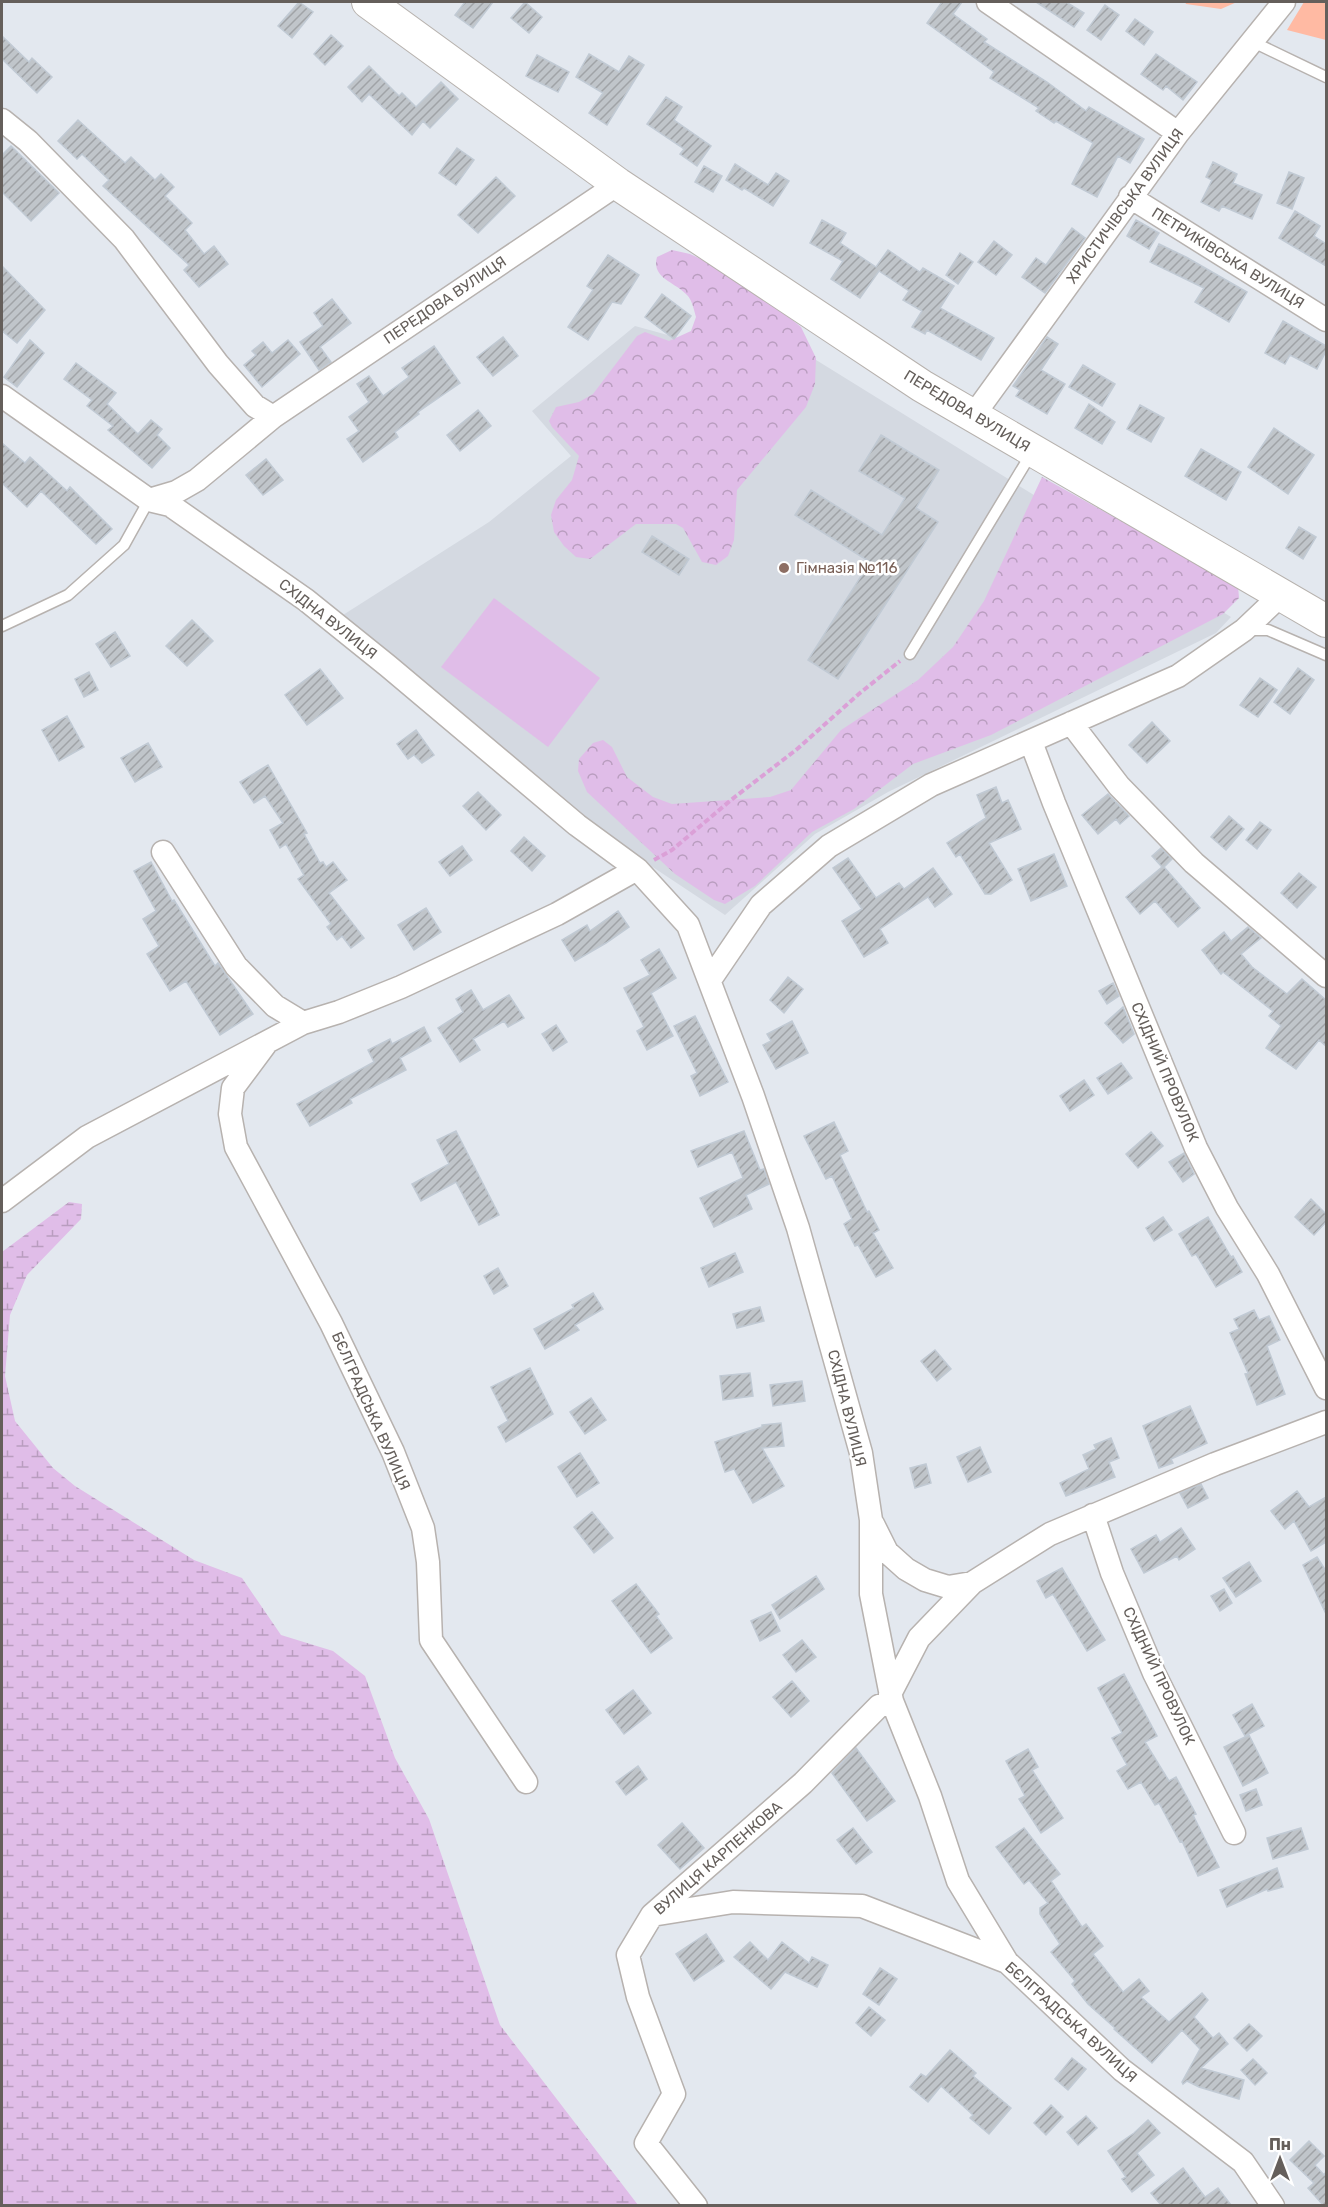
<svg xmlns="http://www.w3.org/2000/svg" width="1328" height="2207" viewBox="0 0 1328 2207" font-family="Rubik,sans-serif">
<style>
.education{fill:#d4d9e1}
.grass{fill:#e0bde8}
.forest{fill:url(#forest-crowns)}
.wetland{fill:url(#wetland-marsh)}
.water{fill:#ffbaa3}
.building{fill:url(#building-hatch);stroke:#c1cad4;stroke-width:1.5}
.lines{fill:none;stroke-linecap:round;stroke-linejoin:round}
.lane-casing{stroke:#b7b2af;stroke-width:13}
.street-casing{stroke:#b7b2af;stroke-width:25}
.secondary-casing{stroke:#b7b2ae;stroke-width:34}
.path{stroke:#dba0d7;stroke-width:4;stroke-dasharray:6 3;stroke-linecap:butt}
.lane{stroke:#fff;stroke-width:10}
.street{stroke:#fff;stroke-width:22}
.secondary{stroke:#fff;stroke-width:32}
.education-dot{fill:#8d6e63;stroke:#fff;stroke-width:2}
.labels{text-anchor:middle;stroke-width:5;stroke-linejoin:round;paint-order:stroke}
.street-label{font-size:15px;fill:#655f5b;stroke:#fff}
.education-label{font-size:15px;fill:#785e54;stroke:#fff;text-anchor:start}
</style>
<defs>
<pattern id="forest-crowns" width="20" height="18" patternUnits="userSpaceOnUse" patternTransform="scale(1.5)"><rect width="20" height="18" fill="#e0bde8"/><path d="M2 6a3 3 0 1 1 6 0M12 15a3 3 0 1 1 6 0" fill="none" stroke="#b99dbf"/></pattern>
<pattern id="wetland-marsh" width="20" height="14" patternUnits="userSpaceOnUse" patternTransform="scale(1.5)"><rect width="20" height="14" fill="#e0bde8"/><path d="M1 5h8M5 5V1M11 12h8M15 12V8" fill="none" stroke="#b99dbf"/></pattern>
<pattern id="building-hatch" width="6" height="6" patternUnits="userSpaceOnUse" patternTransform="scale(1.5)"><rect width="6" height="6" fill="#c0c5ca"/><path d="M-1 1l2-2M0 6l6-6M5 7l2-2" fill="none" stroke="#a0a3a7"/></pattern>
</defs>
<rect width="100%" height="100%" fill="#e3e8ef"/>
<path class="education" d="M719 300 1231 617 1216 633 888 792 815 834 725 915 618 844 525 768 343 615 489 522 571 456 532 411 635 326 693 342Z"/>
<path class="grass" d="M494 598 600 678 548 747 441 667Z"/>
<path class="forest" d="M672 250 690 254 740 277 801 327 816 358 815 384 806 407 737 490 734 540 728 556 716 565 702 562 683 528 676 524H636L590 559 576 557 564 546 554 532 551 515 556 500 572 480 579 456 552 427 549 421 556 407 579 402 593 394 637 336 645 332 669 341 691 331 696 317C694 310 692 300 687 295 675 282 651 278 657 257Z
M1042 477 1238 586 1239 598 1223 614 991 735 913 764 854 809 812 832 755 886 725 904 714 900 675 874 587 792 578 771 579 759 593 743 603 740 612 747 627 777 653 797 672 804 770 797 791 790 841 730 918 680 953 647 984 601Z"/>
<path class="wetland" d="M69 1202 82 1204 81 1219 27 1275 10 1315 5 1376 15 1421 53 1468 75 1486 194 1560 242 1578 281 1635 333 1651 365 1676 395 1758 429 1819 500 2025 638 2205H2V1252Z"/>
<path class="water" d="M1185 2H1237L1221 9 1186 4Z
M1304 2H1326V40L1287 30Z"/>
<path class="building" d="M299 2 313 12 292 38 278 26Z
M465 2H493L473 28 455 15Z
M525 2 542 17 529 33 511 18Z
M942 2H962L953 14 987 39 984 42 1047 82 1086 111 1089 107 1144 139 1130 163 1118 156 1097 197 1072 184 1093 143 1056 121 1054 123 1036 111 1039 108 990 78 994 72 927 23Z
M1036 2H1066L1084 13 1074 27Z
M1105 5 1119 15 1101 40 1087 30Z
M1135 19 1153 32 1144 45 1126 31Z
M331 35 343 46 325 65 314 54Z
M2 36 29 62 32 58 52 77 37 93 2 59Z
M589 54 619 72 629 56 644 65 607 125 589 113 603 93 576 77Z
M1156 54 1197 82 1183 100 1166 86 1163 90 1141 74Z
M537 55 569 72 558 92 526 76Z
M369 66 399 96 402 93 416 107 441 82 458 99 430 128 423 121 412 135 369 94 362 102 348 87Z
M666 97 682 107 674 120 711 146 697 166 680 154 684 149 647 124Z
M78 120 125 163 131 157 155 180 161 174 174 187 165 196 192 223 185 230 204 254 214 246 228 264 199 287 184 270 189 265 103 186 109 180 82 154 77 159 58 141Z
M11 146 59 193 31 221 2 192V155Z
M457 148 474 160 456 185 439 173Z
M1213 162 1237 174 1233 183 1262 195 1252 219 1222 206 1219 211 1201 202 1212 180 1206 177Z
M735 164 768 185 776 173 789 181 773 206 744 188 742 190 726 180Z
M704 166 722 176 713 192 695 182Z
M1289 172 1304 178 1292 209 1277 203Z
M496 177 515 196 478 233 458 215Z
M1295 211 1320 226 1314 236 1326 244V266L1279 238Z
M822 220 846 233 840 243 876 267 888 250 920 272 923 268 954 286 940 308 994 338 981 360 927 330 925 334 912 327 922 311 903 300 909 291 879 271 860 298 831 279 843 261 810 243Z
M1136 220 1159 233 1149 249 1127 236Z
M1072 228 1085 238 1045 293 1022 277 1036 258 1046 265Z
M994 241 1012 255 996 275 978 262Z
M1159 244 1186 257 1247 292 1229 322 1195 302 1204 288 1150 262Z
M960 253 973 262 958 284 946 275Z
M608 255 639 275 621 304 612 302 588 340 568 327 593 290 587 286Z
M2 266 45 310 17 343 2 331Z
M662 294 691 316 674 339 645 317Z
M332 299 351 323 320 347 331 362 319 370 300 342 323 326 314 313Z
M1283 321 1326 346V351L1317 369 1290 355 1285 364 1265 353Z
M503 337 518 356 493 376 477 357Z
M1047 337 1058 344 1041 370 1065 384 1047 414 1016 396 1020 390 1013 386Z
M30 340 44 353 17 387 4 377Z
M288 340 300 354 262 387 244 365 256 355 252 351 263 342 272 353Z
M434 346 460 383 418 412 419 414 395 432 398 437 363 462 347 439 359 431 349 417 369 402 357 384 369 376 383 396 409 377 402 368Z
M76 363 116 393 107 404 138 434 151 420 162 429 157 435 170 448 152 468 108 430 113 426 87 406 92 400 64 379Z
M1083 365 1115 384 1102 406 1069 387Z
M1089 404 1115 422 1102 444 1075 428Z
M1140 405 1164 418 1151 442 1127 429Z
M478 410 491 426 460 451 447 435Z
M1274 428 1314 455 1288 494 1248 467Z
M881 435 939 470 916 508 938 522 838 679 808 660 870 562 795 515 811 490 882 535 905 498 859 471Z
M2 443 25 463 30 457 67 491 70 487 112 529 96 544 41 491 27 507 2 483Z
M1201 449 1241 472 1226 500 1185 476Z
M266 459 283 480 263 495 246 475Z
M1299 527 1316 537 1303 559 1286 548Z
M652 536 689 559 679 575 642 552Z
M192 620 213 641 187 666 166 646Z
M115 632 130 656 111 667 96 644Z
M1298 668 1314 680 1290 714 1274 702Z
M320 669 343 698 307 725 285 695Z
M89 672 98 690 84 697 75 679Z
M1260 678 1277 690 1258 717 1240 705Z
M67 716 84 747 59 761 42 730Z
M1152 722 1170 741 1147 763 1129 745Z
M416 730 434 755 422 763 414 755 408 759 397 744Z
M148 743 162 767 135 782 121 758Z
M268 765 307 833 304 834 320 863 323 862 326 867 333 862 347 880 329 893 364 938 351 948 342 936 337 940 327 927 331 924 298 879 304 875 286 844 280 848 270 830 283 823 265 796 254 803 240 782Z
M996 787 1002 803 1008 800 1021 829 989 843 1012 880 991 894H985L960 854 956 857 947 843 986 818 977 795Z
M478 792 501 815 486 830 463 806Z
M1108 794 1129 816 1120 824 1116 819 1098 834 1082 815Z
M1229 816 1244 829 1226 850 1211 837Z
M1260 822 1271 830 1257 849 1246 840Z
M524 837 545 856 532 871 511 851Z
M462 846 472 860 450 876 439 862Z
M1161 848 1172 859 1164 867 1200 908 1178 927 1155 901 1140 914 1126 897 1162 867 1152 856Z
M1054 854 1067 886 1031 901 1018 869Z
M848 858 876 898 899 883 904 889 933 868 952 894 935 907 928 897 880 929 888 943 864 957 842 921 862 909 833 868Z
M151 862 172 901 174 900 215 966 218 963 253 1014 220 1035 186 981 170 991 147 954 159 946 143 919 156 911 134 871Z
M1299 873 1316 887 1297 908 1281 893Z
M426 908 441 932 414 950 398 925Z
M618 911 629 927 606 943 575 961 562 940 587 925 590 931Z
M1248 927 1261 938 1241 954 1252 967 1287 994 1302 979 1326 1000V1046L1319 1040 1296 1069 1266 1048 1281 1026 1269 1016 1273 1011 1223 972 1221 974 1202 950 1224 932 1231 941Z
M659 949 676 978 651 993 673 1036 647 1050 637 1031 644 1027 624 988 650 975 641 960Z
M788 977 803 989 784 1013 770 1000Z
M1113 983 1119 996 1107 1004 1099 991Z
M471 990 483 1010 509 995 524 1018 508 1027 504 1021 473 1039 480 1050 460 1062 438 1028 463 1012 456 999Z
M1123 1007 1134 1034 1123 1043 1105 1023Z
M695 1016 728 1082 700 1096 691 1076 697 1073 674 1026Z
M792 1021 808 1053 776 1069 763 1045 771 1041 767 1034Z
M556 1025 567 1042 553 1051 542 1034Z
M424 1027 431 1041 400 1058 406 1070 350 1099 352 1103 310 1126 297 1104 374 1062 368 1050 390 1039 392 1044Z
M1121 1063 1132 1078 1108 1094 1097 1078Z
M1084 1080 1094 1095 1070 1111 1060 1096Z
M834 1122 848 1151 840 1155 867 1212 869 1211 879 1230 873 1233 893 1268 876 1277 858 1245 855 1246 844 1224 852 1219 832 1176 826 1179 804 1136Z
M456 1131 499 1215 479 1225 456 1182 421 1201 412 1184 449 1164 437 1140Z
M744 1131 760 1170 764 1169 769 1184 746 1195 752 1209 714 1227 700 1198 743 1178 732 1152 698 1167 691 1151Z
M1151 1132 1163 1146 1138 1168 1126 1154Z
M1184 1153 1194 1174 1183 1182 1169 1162Z
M1311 1199 1326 1214V1222L1314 1235 1295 1217Z
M1163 1217 1172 1230 1154 1241 1146 1228Z
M1208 1217 1231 1257 1233 1256 1242 1272 1216 1287 1196 1254 1192 1256 1179 1234Z
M735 1253 743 1272 709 1287 701 1268Z
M498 1268 508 1286 494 1294 484 1276Z
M593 1293 603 1309 575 1325 579 1330 545 1349 534 1329 574 1308 572 1305Z
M760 1307 764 1321 737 1328 733 1314Z
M1254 1310 1259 1320 1269 1316 1280 1340 1267 1346 1285 1394 1257 1405 1245 1374 1248 1373 1230 1333 1239 1329 1234 1319Z
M935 1350 951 1369 937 1381 921 1361Z
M530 1368 553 1414 506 1442 498 1427 508 1421 491 1387Z
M750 1373 753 1396 723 1400 720 1376Z
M802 1381 805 1401 773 1406 770 1385Z
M591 1398 606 1420 585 1434 570 1412Z
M1190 1406 1207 1443 1171 1459 1173 1463 1159 1468 1143 1426Z
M781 1423 784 1446 762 1448 784 1486 753 1503 734 1469 725 1472 715 1442 762 1427V1425Z
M1111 1438 1119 1458 1109 1462 1115 1477 1066 1496 1060 1483 1089 1469 1083 1455 1096 1449 1094 1445Z
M980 1447 991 1472 968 1482 957 1457Z
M580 1453 599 1483 577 1497 558 1467Z
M926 1464 931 1483 915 1488 910 1468Z
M1201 1484 1208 1498 1188 1508 1180 1493Z
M1297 1491 1309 1507 1326 1497V1542L1311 1551 1294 1521 1285 1529 1271 1511Z
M592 1512 613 1538 594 1553 574 1527Z
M1181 1528 1195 1549 1179 1560 1177 1556 1144 1573 1131 1549 1156 1535 1160 1542Z
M1317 1557 1326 1571V1614L1303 1565Z
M1249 1562 1261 1581 1236 1597 1223 1578Z
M1062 1568 1105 1640 1087 1651 1053 1594 1046 1598 1037 1581Z
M816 1576 824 1589 780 1619 772 1605Z
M636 1584 659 1614 656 1616 672 1638 651 1653 612 1601Z
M1224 1589 1232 1603 1220 1611 1211 1596Z
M771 1612 780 1631 760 1641 751 1621Z
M802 1640 816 1657 796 1672 783 1655Z
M1124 1674 1157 1736 1145 1742 1169 1781 1176 1777 1196 1814 1193 1815 1219 1867 1198 1876 1182 1841 1180 1842 1159 1803 1155 1805 1141 1782 1128 1789 1117 1771 1127 1765 1112 1738 1122 1733 1098 1688Z
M792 1681 809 1701 791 1717 773 1697Z
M633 1690 651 1713 624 1734 606 1710Z
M1252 1704 1264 1726 1245 1736 1233 1715Z
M1249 1735 1268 1773 1243 1786 1224 1747Z
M856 1748 895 1801 867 1821 832 1773Z
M1028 1749 1038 1767 1032 1770 1063 1818 1041 1833 1019 1799 1025 1796 1006 1761Z
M638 1766 647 1779 626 1795 616 1782Z
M1256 1789 1262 1805 1246 1811 1240 1795Z
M682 1823 704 1848 680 1869 658 1845Z
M853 1828 872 1852 856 1864 837 1840Z
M1024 1828 1060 1874 1051 1881 1082 1927 1086 1924 1103 1946 1093 1954 1123 1992 1139 1979 1149 1991 1141 1997 1169 2022 1202 1993 1208 2000 1194 2017 1213 2038 1219 2033 1228 2044 1201 2068 1244 2080 1239 2099 1199 2087 1187 2081 1183 2084 1182 2082 1200 2049 1182 2030 1152 2063 1114 2029 1115 2028 1088 2004 1072 1984 1075 1981 1051 1952 1060 1944 1040 1914V1908L1048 1903 1029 1880 1024 1884 996 1847Z
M1301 1828 1308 1849 1273 1859 1267 1838Z
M1277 1868 1283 1887 1268 1891 1267 1889 1227 1907 1220 1890Z
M706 1934 724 1961 694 1981 676 1954Z
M750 1942 768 1960 782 1942 809 1963 812 1957 828 1965 817 1987 785 1972 771 1989 734 1957Z
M880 1968 897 1979 879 2005 863 1994Z
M869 2007 885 2020 871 2036 856 2023Z
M1249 2024 1262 2036 1247 2051 1234 2038Z
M950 2050 976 2073 973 2076 1011 2108 989 2134 970 2118 973 2115 941 2086 928 2102 910 2087 921 2074 926 2077Z
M1072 2058 1086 2069 1068 2090 1055 2079Z
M1253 2059 1267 2073 1255 2085 1241 2070Z
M1051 2105 1063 2117 1046 2135 1034 2123Z
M1086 2116 1097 2128 1078 2145 1067 2132Z
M1148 2120 1160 2133 1137 2153 1154 2175 1132 2192 1122 2179 1126 2177 1108 2151 1134 2133Z
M1309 2141 1324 2156 1315 2165 1324 2175 1326 2172V2205H1323L1308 2188 1314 2183 1290 2160Z
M1183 2168 1205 2197 1218 2188 1231 2205H1161L1151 2193Z"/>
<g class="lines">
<defs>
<path id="lane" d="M1251 41 1326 77
M2 626 68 595 124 545 149 500
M1248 630H1268L1326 655
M910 654 1031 454"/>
<path id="street" d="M988 2 1178 133
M2 120 28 141 124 239 218 364 255 406 273 417
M1130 197 1326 320
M2 396 149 500 170 505 306 600 388 666 577 825 637 869 688 925 753 1096 798 1228 861 1453 871 1520V1594L892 1701 930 1796 958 1881 1007 1962
M973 416 1178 133 1284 2
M149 500 176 492 197 480 273 417 618 184
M1071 723 1119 786 1194 863 1326 976
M1031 742 1054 803 1196 1148 1227 1208 1268 1274 1326 1388
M163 852 236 966 275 1006 303 1023 339 1012 401 987 557 914 637 869
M710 980 761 905 829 846 931 785 1178 676 1244 630 1281 595
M265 1045 233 1088 230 1114 236 1147 331 1323 393 1452 423 1528 428 1562 431 1640 526 1782
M2 1201 87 1137 303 1023
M1093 1515 1112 1573 1154 1673 1234 1833
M873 1524 887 1552 906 1569 925 1580 948 1587 972 1583
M890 1694 919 1638 972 1583 1050 1534 1215 1464 1326 1422
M652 1915 733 1902 862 1906 1007 1962 1122 2070 1243 2162 1273 2206
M696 2206 646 2143 674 2094 638 1997 628 1955 652 1915 803 1783 879 1706 892 1701"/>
<path id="secondary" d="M368 2 618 184 922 386 1326 621"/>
</defs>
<use href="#lane" class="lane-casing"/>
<use href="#street" class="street-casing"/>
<use href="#secondary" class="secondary-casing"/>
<path class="path" d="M654 860 672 850 731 800 796 750 860 693 900 661"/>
<use href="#lane" class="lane"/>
<use href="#street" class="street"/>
<use href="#secondary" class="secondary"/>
</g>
<circle class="education-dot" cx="784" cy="568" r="6"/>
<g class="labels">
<g class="street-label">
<text transform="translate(1125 206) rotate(-54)" y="5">ХРИСТИЧІВСЬКА ВУЛИЦЯ</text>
<text transform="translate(1228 258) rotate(32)" y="5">ПЕТРИКІВСЬКА ВУЛИЦЯ</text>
<text transform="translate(445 300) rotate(-34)" y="5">ПЕРЕДОВА ВУЛИЦЯ</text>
<text transform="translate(967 411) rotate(31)" y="5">ПЕРЕДОВА ВУЛИЦЯ</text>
<text transform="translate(328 619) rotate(38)" y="5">СХІДНА ВУЛИЦЯ</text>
<text transform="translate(1165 1072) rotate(67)" y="5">СХІДНИЙ ПРОВУЛОК</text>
<text transform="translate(847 1408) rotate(76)" y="5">СХІДНА ВУЛИЦЯ</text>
<text transform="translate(371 1411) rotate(66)" y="5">БЄЛГРАДСЬКА ВУЛИЦЯ</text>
<text transform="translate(1159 1676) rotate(65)" y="5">СХІДНИЙ ПРОВУЛОК</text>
<text transform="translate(718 1858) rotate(-41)" y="5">ВУЛИЦЯ КАРПЕНКОВА</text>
<text transform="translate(1071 2022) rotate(42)" y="5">БЄЛГРАДСЬКА ВУЛИЦЯ</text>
</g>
<g class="education-label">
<text x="796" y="573">Гімназія №116</text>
</g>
</g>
<rect width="1328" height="2207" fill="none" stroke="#655f5b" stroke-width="6"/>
<g transform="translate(1280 2159)" stroke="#ffffff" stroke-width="4.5" paint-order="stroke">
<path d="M0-4.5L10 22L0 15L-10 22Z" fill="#655f5b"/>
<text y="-9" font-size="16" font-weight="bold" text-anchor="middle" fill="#655f5b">Пн</text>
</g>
</svg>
